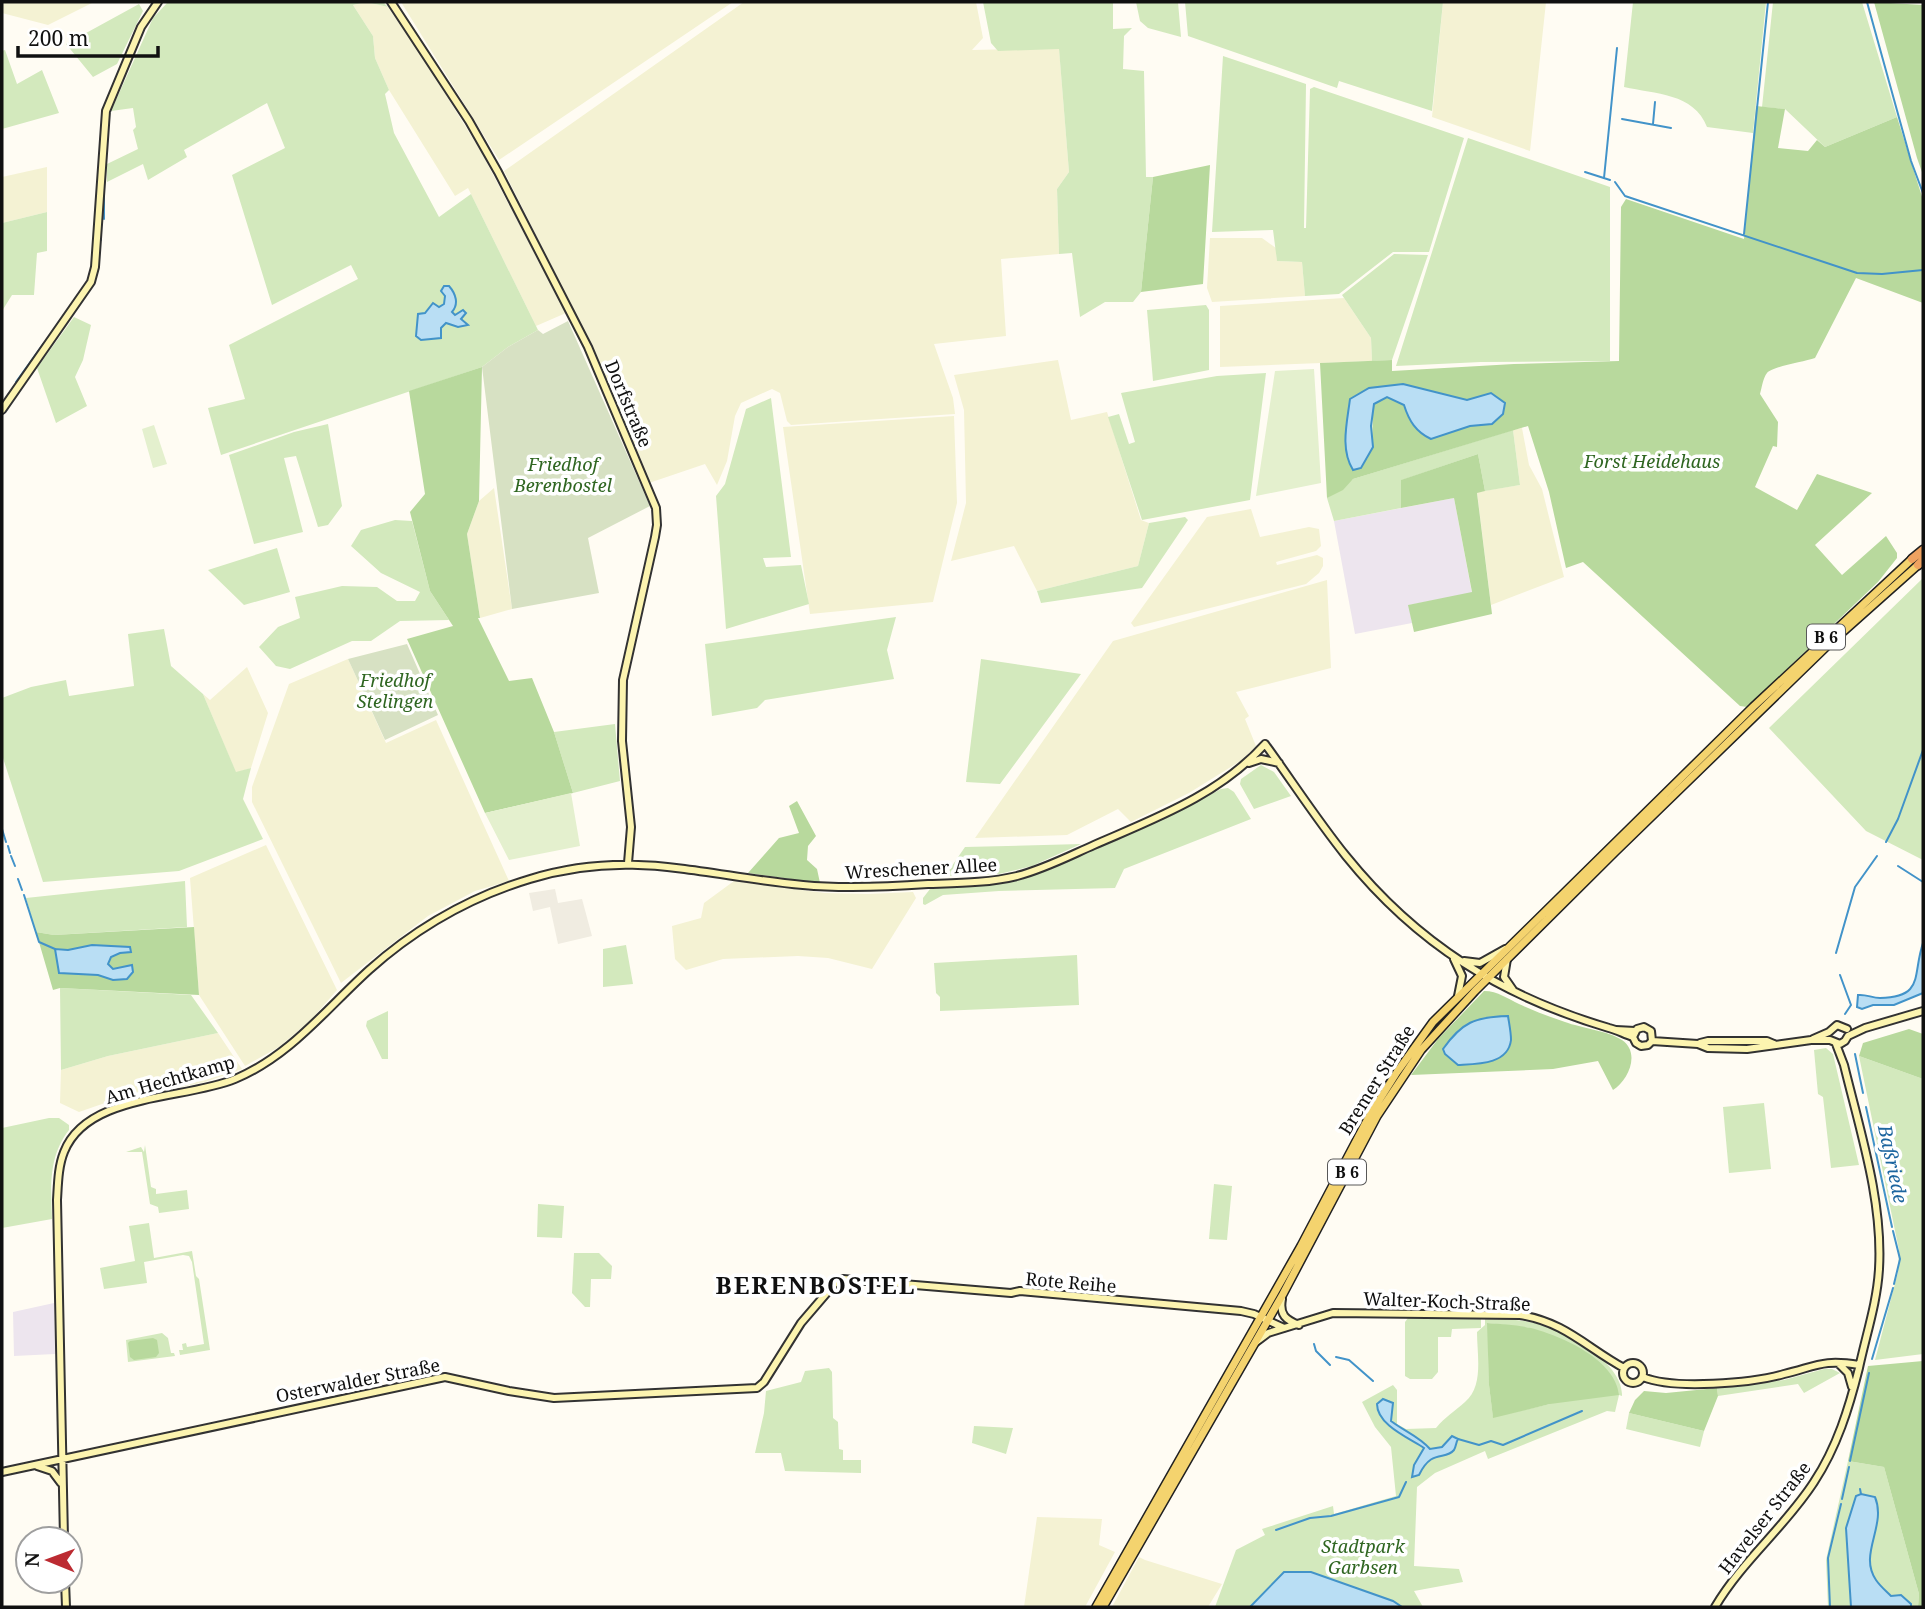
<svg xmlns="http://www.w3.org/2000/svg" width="1925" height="1609" viewBox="0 0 1925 1609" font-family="'Noto Serif',serif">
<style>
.industrial{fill:#ede5ee}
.farmland{fill:#f4f2d3}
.green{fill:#d3e9bd;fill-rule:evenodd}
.forest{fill:#b8d99d;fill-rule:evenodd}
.cemetery{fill:#d7e1c3}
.pitch{fill:#e4f0ce}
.plaza{fill:#f0ece1}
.water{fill:#b9def4;stroke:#4293c9;stroke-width:2}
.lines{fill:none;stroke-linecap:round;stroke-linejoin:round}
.stream{stroke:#4293c9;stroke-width:2}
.secondary-casing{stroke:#323232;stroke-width:10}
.primary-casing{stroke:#212121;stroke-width:10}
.highway-casing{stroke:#212121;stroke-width:11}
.secondary{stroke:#fcf4b0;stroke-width:6}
.primary{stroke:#f4d36e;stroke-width:7}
.highway{stroke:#efa260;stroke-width:8}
.labels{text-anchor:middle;stroke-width:7;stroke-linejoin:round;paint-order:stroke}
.shield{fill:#fff;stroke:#585858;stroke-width:2}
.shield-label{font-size:16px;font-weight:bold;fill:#101010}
.street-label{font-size:18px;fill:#101010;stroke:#fff}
.park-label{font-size:18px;font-style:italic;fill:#2f6621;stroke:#fff}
.water-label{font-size:19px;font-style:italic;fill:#1c659f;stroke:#fff}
.district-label{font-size:24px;font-weight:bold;letter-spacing:2px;fill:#101010;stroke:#fff}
</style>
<rect width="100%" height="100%" fill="#fffcf3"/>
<path class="industrial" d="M1454 498 1472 593 1409 605 1412 623 1355 634 1334 521Z
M54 1303 55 1354 14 1356 13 1312Z"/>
<path class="farmland" d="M2 2H94L48 25 2 13Z
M366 2 388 7 420 53 480 150 566 313 536 326 468 188 455 196 389 90 375 58 373 36 353 5Z
M401 2H733L499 160Z
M744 2H976L983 38 972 50 1059 48 1069 172 1057 189 1059 254 1001 259 1006 336 934 344 953 398 955 414 791 425 787 421 780 393 772 389 741 403 735 416 727 461 717 485 705 464 649 483 586 335 504 171Z
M1443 2H1546L1530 151 1432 117Z
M47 167V212L2 223V177Z
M1210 238H1262L1276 248 1277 261 1302 262 1305 296 1212 302 1207 288Z
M1344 298 1371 338 1372 361 1220 367V306Z
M1058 360 1071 420 1107 412 1141 520 1149 523 1138 566 1037 591 1014 546 951 561 966 503 964 410 954 375Z
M954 416 957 503 933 602 810 614 783 427Z
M1522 428 1529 465 1542 489 1564 577 1491 605 1477 492 1520 485 1513 430Z
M494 488 512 609 480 618 467 534 479 501Z
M1251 509 1260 537 1309 527 1319 529 1321 546 1316 551 1276 562 1277 565 1317 555 1323 558V566L1319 573 1306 584 1134 627 1131 623 1207 517Z
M1327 580 1331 668 1236 692 1249 716 1245 719 1256 746 1242 760 1189 793 1131 822 1118 809 1067 835 975 838 1113 641Z
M348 659 386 743 436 720 509 881 475 891 428 916 341 983 252 802V787L289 684Z
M247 667 268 713 251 768 236 773 203 694 210 700Z
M266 845 337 990 311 1020 279 1047 245 1066 199 995 190 878Z
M734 881 825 893 868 894 913 892 916 898 872 969 828 958 798 956 723 959 686 970 675 959 672 926 701 918 704 903Z
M218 1033 242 1069 205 1082 105 1103 79 1112 60 1103 61 1070 108 1056Z
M1037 1517 1102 1519 1099 1545 1115 1552 1085 1607H1024Z
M1139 1557 1145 1560 1222 1584 1208 1607H1112Z"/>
<path class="green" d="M168 2H383L388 7 366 2 353 5 373 36 375 58 389 90 385 94 394 133 439 217 471 194 538 330 508 347 482 367 221 455 208 408 245 399 229 345 358 279 351 265 272 305 232 175 285 148 267 103 184 150 187 157 148 180 143 164 107 182V164L138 149 133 130 136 127 133 108 111 111 153 18Z
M983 2H1113V29L1132 28 1124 36 1123 69 1144 71 1146 177H1153L1141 292 1133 302H1105L1080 317 1072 253 1059 254 1057 189 1069 172 1059 49 998 51 991 43Z
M1136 2H1178L1181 37 1148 28 1140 21Z
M1185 2H1443L1432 111 1339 81 1337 88 1188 36Z
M1633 2H1766L1753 133 1707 127C1694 93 1655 94 1624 87Z
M1773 2H1862L1897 117 1825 147 1785 109 1762 107Z
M139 4 143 11 117 64 93 77 66 44Z
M5 50 17 84 42 70 59 113 2 129V51Z
M1223 56 1306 84 1304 228H1306L1310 89 1314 87 1464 138 1429 252H1393L1339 294 1305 296 1302 262 1277 261 1273 230 1212 232Z
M1468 138 1610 187V361L1481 362 1396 366Z
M47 212V251L37 253 34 295H12L2 311V223Z
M1394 254 1428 255 1392 360 1372 361 1371 338 1342 295Z
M1206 305 1209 310V370L1153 381 1147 310Z
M74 317 91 325 83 360 75 377 87 406 56 423 37 368Z
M1266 373 1250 500 1142 520 1108 417 1119 414 1129 444 1135 442 1121 393 1217 376Z
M771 398 791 557 763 558 766 567 801 565 809 604 726 629 716 496 725 484 746 409Z
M328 424 342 506 328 525 318 527 296 456 284 458 303 532 254 544 229 455 294 432Z
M1513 430 1520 485 1485 491 1478 454 1402 480 1401 508 1334 521 1327 498 1353 479Z
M1185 517 1188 520 1142 588 1041 603 1037 591 1138 566 1149 523Z
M395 520 412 521 430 591 449 620 400 621 371 641H352L290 669 276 666 259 647 278 627 300 618 295 597 342 586 377 587 397 601H415L420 592 381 573 351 546 361 530Z
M277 548 290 592 244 605 208 570Z
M1923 578V860L1866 831 1769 728Z
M896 617 887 650 894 679 765 700 757 708 712 716 705 644Z
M164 629 171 666 203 694 236 772 251 768 243 799 263 839 179 871 43 882 2 755V698L31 687 66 680 69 696 134 686 128 634Z
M981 659 1081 674 1000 784 966 782Z
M615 724 620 781 573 793 554 732Z
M1261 765 1274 772 1291 796 1254 809 1240 784 1241 779Z
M1228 788 1234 792 1251 819 1124 869 1115 888 999 891 943 895 925 905 923 904V898L930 889 1024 877 1063 863 1170 816 1221 789Z
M1081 844 1032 866 999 874 945 876 965 847Z
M185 881 187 927 54 935 36 932 26 898Z
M626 945 633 984 603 987V949Z
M1077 955 1079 1005 940 1011V997L936 993 934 963Z
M60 988 191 995 218 1033 108 1056 61 1070Z
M388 1011V1059H382L366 1026 367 1021Z
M1826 1048 1833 1054 1859 1165 1831 1168 1823 1097 1818 1094 1814 1050Z
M1859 1056 1923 1079V1354L1875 1360 1898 1272 1899 1250Z
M1764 1103 1771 1169 1729 1173 1723 1107Z
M49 1118H59L69 1125V1130C48 1157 51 1187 52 1219L2 1228V1128Z
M145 1145 151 1187 156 1189V1194L187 1190 189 1209 159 1213 158 1207 150 1204 142 1152H126L141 1147 144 1152Z
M1214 1184 1232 1186 1227 1240 1209 1239Z
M538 1204 564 1206 562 1238 537 1237Z
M149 1223 154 1258 192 1251 196 1276 199 1279 210 1350 180 1355 179 1350H183L182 1344 186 1343 187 1347 204 1344 192 1262 189 1256 183 1255 144 1262 147 1283 104 1289 100 1268 135 1261 129 1226Z
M574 1253H599L612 1266 611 1279H591L590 1307H585L572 1293Z
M1408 1318 1481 1319V1328L1452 1329 1451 1337H1438V1372L1432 1379H1410L1405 1376V1322Z
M1485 1318C1501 1319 1518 1319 1534 1323 1564 1328 1624 1363 1622 1396L1619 1395 1615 1412 1607 1411 1488 1459 1485 1451 1435 1473 1417 1487 1414 1566 1459 1569 1463 1582 1414 1591 1423 1607H1215L1236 1550 1265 1535 1262 1529 1333 1506 1334 1514 1396 1496 1391 1447 1375 1427 1362 1402 1393 1385 1397 1390V1424L1406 1429 1436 1428C1446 1416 1454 1412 1465 1402 1484 1386 1477 1355 1477 1332L1485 1325ZM1488 1323 1530 1328 1550 1404 1493 1417 1489 1385Z
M162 1333 168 1338 171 1353H174L175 1356 128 1362 126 1340Z
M829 1368 832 1372 833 1418 838 1422 839 1449 843 1450V1460H861V1473L785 1471 781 1453H755L764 1413 766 1391 801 1382 805 1371Z
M1824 1369H1832L1840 1373 1804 1393 1798 1384 1718 1396 1717 1388 1784 1380Z
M1629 1413 1704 1431 1700 1447 1626 1429Z
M974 1426 1013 1428 1006 1454 972 1443Z
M1848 1461 1884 1467 1919 1594 1918 1607H1828L1826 1560Z"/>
<path class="forest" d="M1874 2 1923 5V175L1917 158Z
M1756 106 1785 109 1778 148 1808 151 1817 140 1825 147 1897 117 1923 200V303L1856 278 1815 358C1804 362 1773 366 1767 373 1763 378 1762 387 1760 394L1778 422 1777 447 1773 446 1755 487 1797 510 1817 474 1872 493 1815 545 1842 575 1886 536 1897 553V558L1878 582 1747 707 1740 706 1583 562 1566 568 1549 492 1528 426 1353 479 1343 490 1327 498 1320 363 1392 360V371L1514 364 1619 361 1621 207 1626 199 1744 239ZM1403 384 1467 400 1491 393 1492 424 1470 426 1431 439C1416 432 1409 421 1404 405L1387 397 1374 404C1371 423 1375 442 1367 459L1369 388Z
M1210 165 1203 284 1141 292 1153 177Z
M482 367 479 501 467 534 480 618H478L509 681 532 678 554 732 573 793 485 813 407 639 453 626 430 591 410 512 425 494 409 391Z
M1478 454 1485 491 1477 493 1492 614 1414 632 1408 605 1472 592 1454 498 1401 508V480Z
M797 801 816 836 808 846 807 860 817 869 820 883 748 873 779 838 799 833 789 806Z
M194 927 199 995 60 988 53 990 36 932 54 935ZM55 949 131 952 120 953 111 957 108 964 113 969H123L127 979 113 980 98 975 59 973Z
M1484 991C1498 991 1508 999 1519 1004 1534 1011 1550 1017 1565 1022 1581 1028 1609 1031 1622 1040 1641 1053 1628 1081 1613 1090L1598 1061 1553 1069 1411 1075 1438 1039Z
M1909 1029 1923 1034V1079L1859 1056 1863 1043Z
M1487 1323C1502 1324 1517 1325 1531 1328 1562 1336 1616 1360 1619 1395L1550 1404 1493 1418 1489 1385Z
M153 1338 157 1340 159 1353 156 1357 134 1360 130 1357 128 1343 130 1341Z
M1923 1361V1607H1918L1919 1594 1884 1467 1848 1461 1868 1366Z
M1717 1388 1718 1396 1704 1431 1629 1413 1635 1400 1644 1391 1666 1393Z"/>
<path class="cemetery" d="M568 321 650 506 588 538 599 593 512 609 482 367 508 347 538 330 543 334Z
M407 644 438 715 385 740 348 659Z"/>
<path class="pitch" d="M1314 369 1321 483 1256 496 1275 371Z
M154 425 167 464 153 468 142 429Z
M571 793 580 846 509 860 485 813Z"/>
<path class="plaza" d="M555 889 558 903 582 899 592 936 558 944 550 907 533 911 529 893Z"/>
<path class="water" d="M444 286H449C456 294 459 304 452 312L455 315 463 310 466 313 461 319 468 325 458 327 446 323 441 328V338L421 340 416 336 418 314 425 313 433 303 439 307 444 304 445 296 441 291Z
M1403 384 1467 400 1491 393 1505 403 1503 414 1492 424 1470 426 1431 439C1416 432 1409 421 1404 405L1387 397 1374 404 1371 426 1373 447 1361 468 1353 470C1340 449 1347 423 1350 399L1369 388Z
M1923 943V993L1894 1005H1873L1862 1009 1857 1007 1858 995C1866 994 1872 998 1880 998 1925 997 1912 975 1923 943Z
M92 945 130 947 131 952 120 953 111 957 108 964 113 969 132 965 133 972 127 979 113 980 98 975 59 973 55 949 68 950Z
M1508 1016C1509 1023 1511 1032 1511 1040 1508 1065 1476 1064 1458 1065L1445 1054 1443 1049C1462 1022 1475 1017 1508 1016Z
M1383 1399 1393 1403 1391 1421C1404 1431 1420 1437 1430 1449L1442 1447 1452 1436 1458 1439C1456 1442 1456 1447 1454 1450 1445 1461 1432 1448 1419 1475L1412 1477 1414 1465 1424 1448C1409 1438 1377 1425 1377 1404Z
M1861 1494 1875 1497C1887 1526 1858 1554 1876 1580 1880 1586 1886 1591 1891 1596L1901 1595 1911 1604V1607H1851L1846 1528 1856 1496Z
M1284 1572H1311L1393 1601 1402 1607H1250Z"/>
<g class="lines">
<path class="stream" d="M1867 2 1911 161 1923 193
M1622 119 1671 128
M1653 124 1655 102
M106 154 108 132
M105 168 106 160
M1585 172 1610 180
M1604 178 1617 48
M105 180V172
M1615 182 1625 196 1857 273 1882 274 1923 270
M104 219V189
M1744 234 1768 2
M101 240V229
M16 382 44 343
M2 829 6 842
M1886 842 1898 819 1923 750
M8 846 10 853
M11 856 15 866
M1898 866 1923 882
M18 879 22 890
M24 895 39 942 55 949
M1836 953 1855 887 1877 856
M1840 975 1851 1005 1845 1014
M1855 1054 1863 1093
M1866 1107 1892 1227
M1893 1231 1900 1259 1894 1284
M1314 1344 1316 1351 1330 1365
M1336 1357 1349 1360 1373 1381
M1872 1359 1893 1288
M1458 1439 1479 1445 1491 1441 1503 1445 1582 1411
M1850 1461 1869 1373
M1860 1489 1861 1494
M1842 1499 1849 1467
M1276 1530 1310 1518 1331 1516 1399 1497 1406 1482
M1830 1607 1828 1558 1841 1504"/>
<defs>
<path id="secondary" d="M391 2 469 121 498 172 588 347 656 508 657 525 655 537 623 680 622 741 631 827 628 863
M2 410 91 282 95 267 106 111 141 27 158 2
M1249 763 1261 759 1279 763
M1454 959 1462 976 1458 996
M1507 959 1504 977 1513 990
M1464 961 1480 963 1505 949
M1616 1030 1635 1031
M1633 1037 1637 1029 1644 1027 1651 1031 1652 1041
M1633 1037 1636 1043 1641 1046 1648 1045 1652 1041
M1813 1039 1829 1032 1837 1025 1847 1029
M1652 1041 1698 1044 1708 1048 1747 1049 1811 1040H1830L1840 1044 1845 1041 1848 1036 1865 1028 1923 1011
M1700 1043 1708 1041H1767L1774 1044
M1282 1299C1279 1315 1286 1320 1299 1325
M1256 1342 1268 1333 1333 1313 1520 1315C1565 1322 1587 1348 1624 1368
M1623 1373a10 10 0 1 1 20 0a10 10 0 1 1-20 0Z
M1839 1364 1848 1373 1852 1387
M1643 1377C1674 1390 1752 1383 1784 1374 1817 1366 1823 1359 1859 1365
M37 1466 52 1471 61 1483
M2 1472 445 1377 509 1391 554 1398 757 1388 764 1382 801 1323 837 1281 843 1279 1011 1293 1020 1291 1241 1311 1254 1314 1284 1328
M64 1539 57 1200C58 1184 58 1167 64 1152 87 1093 184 1100 235 1079 290 1056 326 1009 369 970 415 929 470 897 530 879 631 848 704 876 803 885 845 889 886 887 928 884 958 883 988 883 1017 876 1044 869 1069 856 1094 845 1156 818 1219 795 1265 744 1292 781 1317 820 1346 856 1417 944 1501 996 1609 1028 1617 1030 1624 1034 1633 1037
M65 1581 66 1607
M1715 1607C1742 1561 1785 1527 1814 1482 1837 1447 1849 1408 1859 1368 1866 1335 1877 1303 1879 1269 1883 1201 1860 1131 1844 1065L1836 1044"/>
<path id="primary" d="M1096 1607 1301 1246 1371 1113 1397 1072 1433 1022 1753 707 1912 559
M1103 1607 1283 1294 1377 1116 1421 1050 1475 991 1615 852 1827 646 1918 565"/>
<path id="highway" d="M1912 559 1923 550
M1918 565 1923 560"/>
</defs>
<use href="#secondary" class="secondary-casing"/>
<use href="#primary" class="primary-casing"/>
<use href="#highway" class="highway-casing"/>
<use href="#secondary" class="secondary"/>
<use href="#primary" class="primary"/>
<use href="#highway" class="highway"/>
</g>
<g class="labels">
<g class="shield">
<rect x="1807" y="624.5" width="38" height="25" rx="5"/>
<rect x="1328" y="1159.5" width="38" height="25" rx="5"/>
</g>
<g class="shield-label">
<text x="1826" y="643">B 6</text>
<text x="1347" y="1178">B 6</text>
</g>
<g class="street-label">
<text transform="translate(628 404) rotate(67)" y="6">Dorfstraße</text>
<text transform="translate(921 869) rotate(-3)" y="6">Wreschener Allee</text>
<text transform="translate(170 1080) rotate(-16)" y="6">Am Hechtkamp</text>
<text transform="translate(1377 1080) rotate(-58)" y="6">Bremer Straße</text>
<text transform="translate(1071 1283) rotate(5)" y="6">Rote Reihe</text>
<text transform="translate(1447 1302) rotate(2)" y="6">Walter-Koch-Straße</text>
<text transform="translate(358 1381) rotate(-11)" y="6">Osterwalder Straße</text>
<text transform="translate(1765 1518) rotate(-52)" y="6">Havelser Straße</text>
</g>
<g class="park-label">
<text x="1652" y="468">Forst Heidehaus</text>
<text x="563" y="471">Friedhof<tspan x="563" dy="21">Berenbostel</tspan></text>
<text x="395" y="687">Friedhof<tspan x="395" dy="21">Stelingen</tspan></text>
<text x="1363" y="1553">Stadtpark<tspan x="1363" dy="21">Garbsen</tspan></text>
</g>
<g class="water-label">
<text transform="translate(1893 1164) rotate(78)" y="7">Baßriede</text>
</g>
<g class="district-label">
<text x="816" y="1294">BERENBOSTEL</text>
</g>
</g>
<rect width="1925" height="1609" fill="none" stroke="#101010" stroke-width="7"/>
<g transform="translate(49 1560) rotate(271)"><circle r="33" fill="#ffffff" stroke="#9f9f9f" stroke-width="2"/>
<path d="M0-5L12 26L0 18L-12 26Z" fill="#bc2b32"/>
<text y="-10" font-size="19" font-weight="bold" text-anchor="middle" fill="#101010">N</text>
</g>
<path d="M18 46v10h140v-10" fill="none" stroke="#101010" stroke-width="3.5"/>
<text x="28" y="46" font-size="21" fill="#101010" stroke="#ffffff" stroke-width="5" paint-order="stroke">200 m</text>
</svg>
